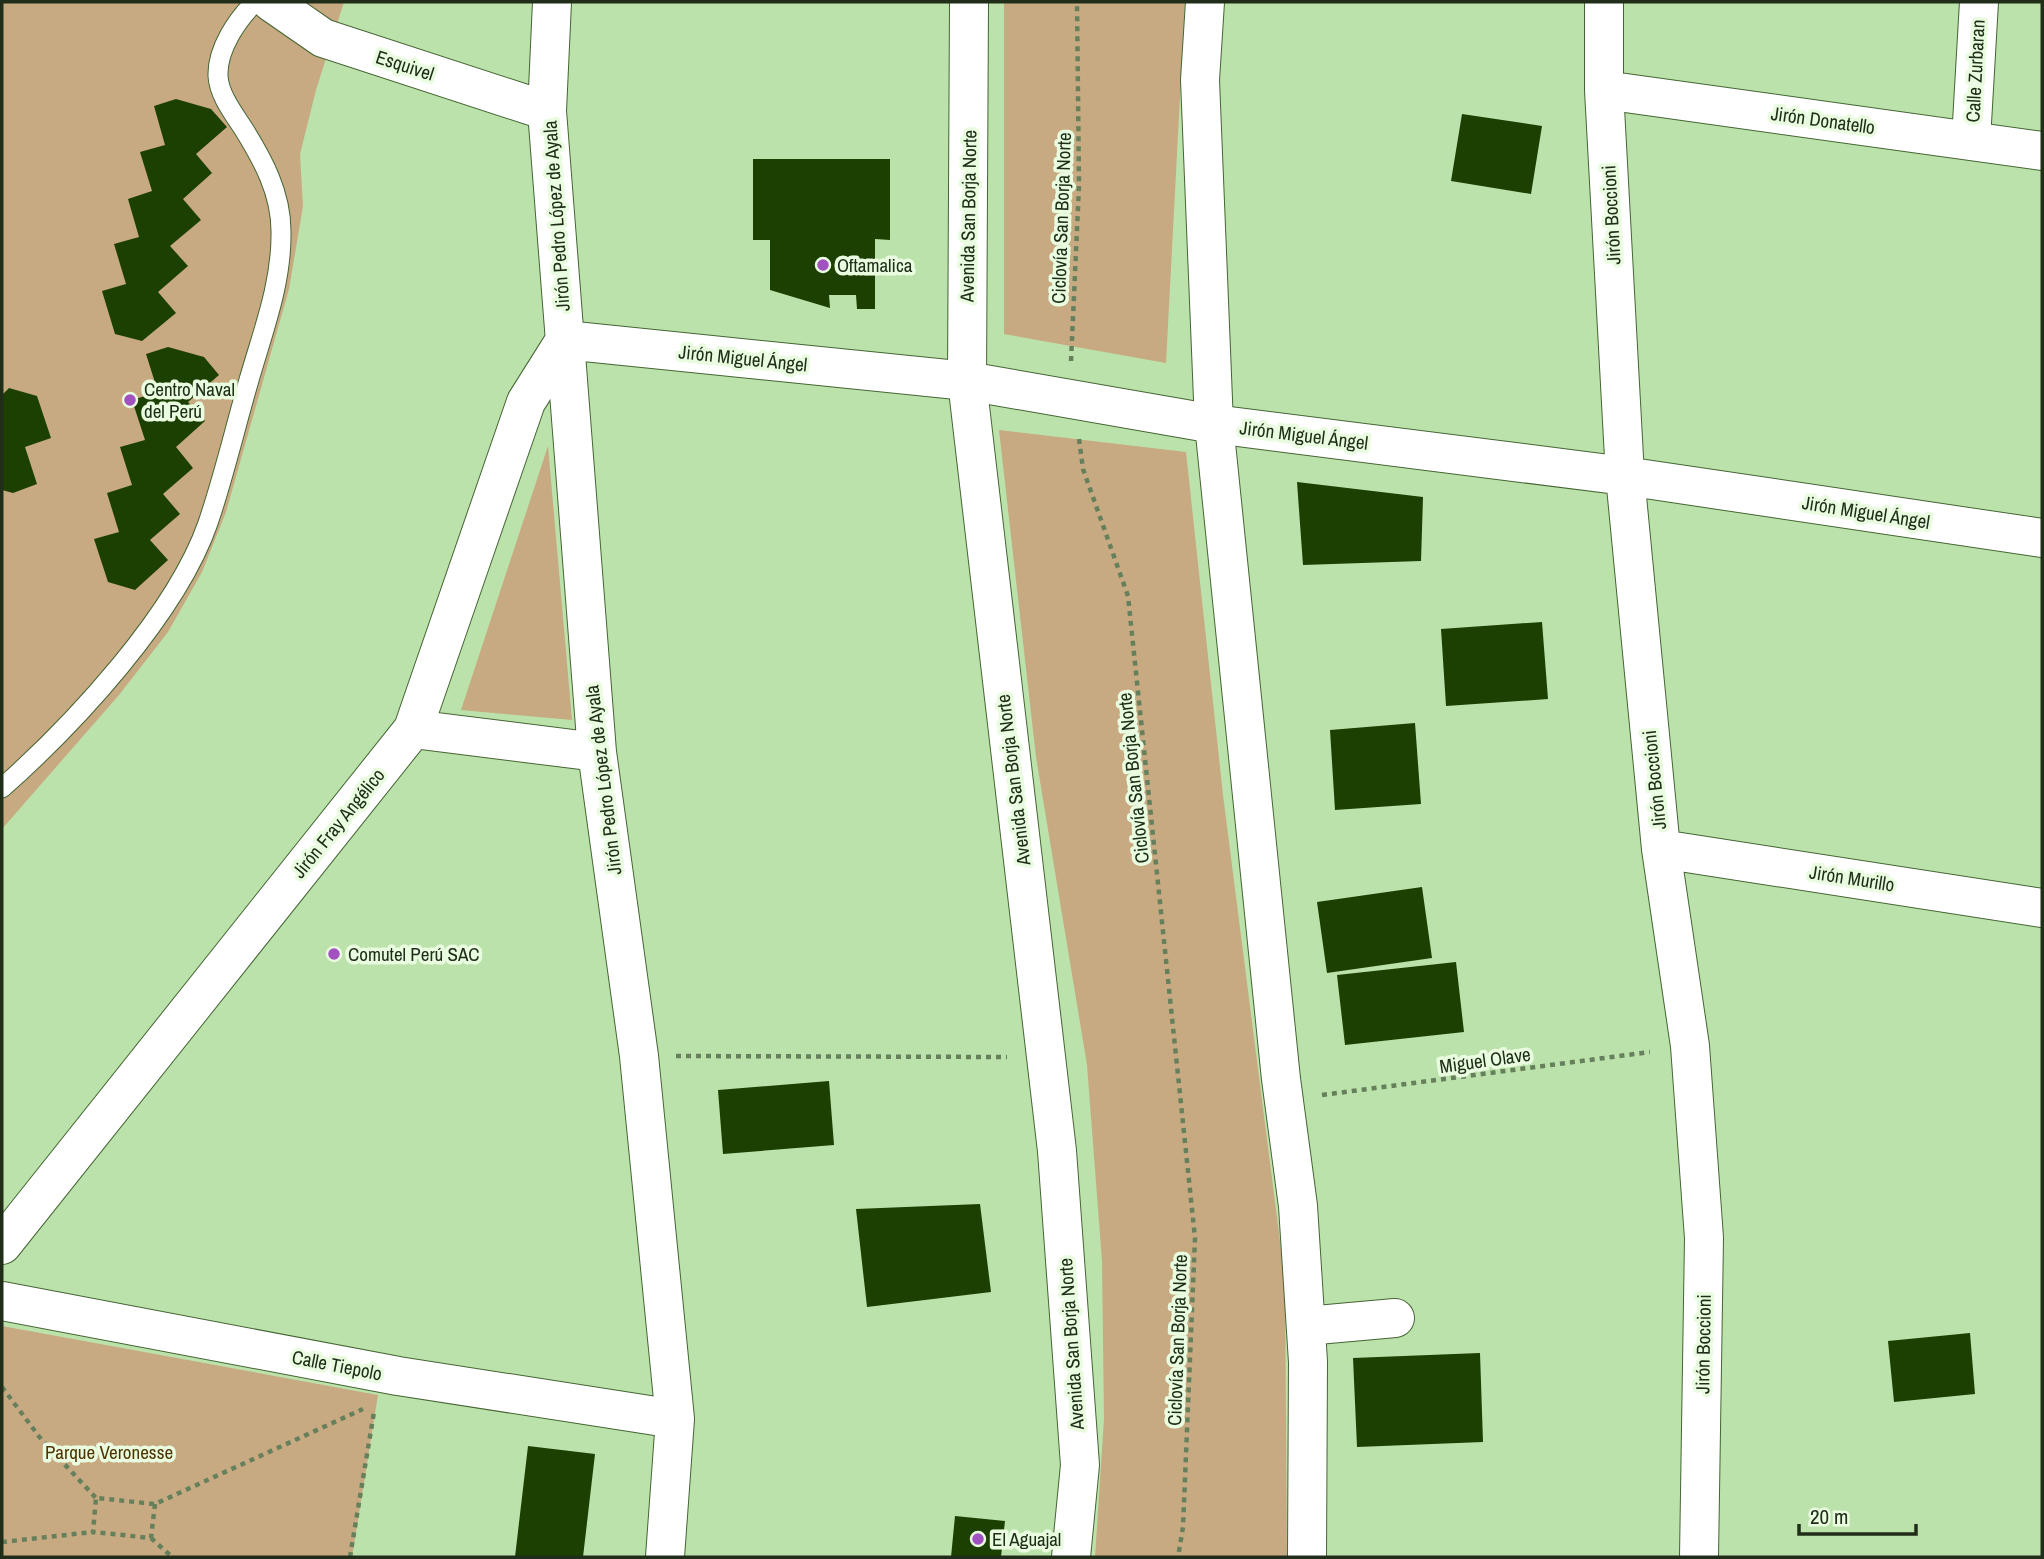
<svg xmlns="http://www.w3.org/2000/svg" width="2044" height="1559" viewBox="0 0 2044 1559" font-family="'Archivo Narrow',sans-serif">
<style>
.green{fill:#c7aa82}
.building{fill:#1c3f02}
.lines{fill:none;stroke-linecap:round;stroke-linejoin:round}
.service-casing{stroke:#456534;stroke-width:21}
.minor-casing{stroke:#456534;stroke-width:40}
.secondary-casing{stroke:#456534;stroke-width:40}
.path{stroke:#67805c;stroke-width:4.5;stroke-dasharray:5 5;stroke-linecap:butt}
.service{stroke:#fff;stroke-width:19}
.minor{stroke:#fff;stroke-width:38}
.secondary{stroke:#fff;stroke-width:38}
.poi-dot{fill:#a251c1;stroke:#e9fce0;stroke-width:2.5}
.labels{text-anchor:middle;stroke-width:7;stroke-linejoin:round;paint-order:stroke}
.street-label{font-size:19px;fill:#202e19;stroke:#e9fce0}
.poi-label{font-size:19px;fill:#202e19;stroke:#e9fce0;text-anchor:start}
.park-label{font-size:19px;fill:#503300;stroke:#e9fce0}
</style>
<rect width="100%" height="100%" fill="#bce2ab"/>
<path class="green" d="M2 2H344L316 90 300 154 303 206 289 289 226 512 202 572 168 632 119 695 2 829Z
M1004 2H1185L1166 363 1004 334Z
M999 430 1186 452 1223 795 1285 1280 1287 1557H1095L1104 1419 1102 1261 1087 1065 1036 757Z
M548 446 572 720 461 710Z
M2 1326 378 1395 352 1557H2Z"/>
<path class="building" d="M176 99 211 109 227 127 196 154 212 173 183 199 201 220 170 246 188 266 158 292 176 313 142 341 115 334 102 291 126 284 114 244 139 237 128 199 152 191 140 152 165 145 154 106Z
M1462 114 1542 126 1531 194 1451 181Z
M753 159H890V240L875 239V309H857L856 295H829L830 308 770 290V240H753Z
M168 347 204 357 219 375 188 402 205 421 176 447 193 468 163 494 180 514 150 540 168 560 135 590 108 582 94 539 119 532 107 493 132 485 120 447 145 440 132 400 158 392 146 354Z
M9 388 37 396 51 438 25 447 37 484 13 493 2 490V395Z
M1297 482 1423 497 1421 561 1303 565Z
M1542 622 1548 699 1446 706 1441 629Z
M1415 723 1421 804 1335 810 1330 730Z
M1422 887 1432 958 1327 973 1317 902Z
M1456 962 1464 1032 1345 1045 1337 975Z
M829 1081 834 1145 723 1154 718 1090Z
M980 1204 991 1292 867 1307 856 1209Z
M1970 1333 1975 1394 1894 1402 1888 1341Z
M1480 1353 1483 1442 1357 1447 1353 1358Z
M528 1446 595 1454 583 1557H515Z
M955 1516 1005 1521 1001 1557H951Z"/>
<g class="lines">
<defs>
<path id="service" d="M2 788C74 724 176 615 208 523 224 476 235 428 249 380 263 331 282 283 281 231 281 193 263 160 243 128 234 114 219 95 218 76 217 49 237 20 255 2"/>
<path id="minor" d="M271 2 323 38 547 111
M552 2 547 111 597 752 639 1056 675 1419 665 1557
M1604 2V90L1625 476 1661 849 1690 1046 1704 1238 1699 1557
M1604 90 2042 151
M1971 140 1979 2
M413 729 597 752
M1661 849 2042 908
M2 1245 413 729 526 402 565 340 967 381 1214 424 1625 476 2042 538
M2 1301 398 1376 675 1419
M1306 1326 1395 1318"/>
<path id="secondary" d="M969 2 967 381 1057 1151 1080 1465 1071 1557
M1205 2 1200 80 1214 424 1281 1079 1298 1206 1308 1362 1307 1557"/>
</defs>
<use href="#service" class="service-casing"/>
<use href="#minor" class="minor-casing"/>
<use href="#secondary" class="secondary-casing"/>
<path class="path" d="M1071 361 1079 186 1077 2
M1079 439 1083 469 1128 596 1195 1238 1183 1527 1178 1557
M676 1056 1007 1057
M1322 1095 1650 1052
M2 1387 41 1439 96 1498
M155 1504 151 1538 93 1532 96 1498 155 1504 363 1409
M151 1538 172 1557
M2 1542 93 1532
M350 1557 374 1412"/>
<use href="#service" class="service"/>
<use href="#minor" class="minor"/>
<use href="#secondary" class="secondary"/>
</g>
<g class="poi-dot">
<circle cx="823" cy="265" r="7"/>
<circle cx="130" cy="400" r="7"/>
<circle cx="334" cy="954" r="7"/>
<circle cx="978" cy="1539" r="7"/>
</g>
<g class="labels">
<g class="street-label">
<text transform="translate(405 65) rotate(18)" y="7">Esquivel</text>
<text transform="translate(1975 71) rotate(-87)" y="7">Calle Zurbaran</text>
<text transform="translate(1823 120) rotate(8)" y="7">Jirón Donatello</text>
<text transform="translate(1611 215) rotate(-93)" y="7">Jirón Boccioni</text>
<text transform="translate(556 216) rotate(-94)" y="7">Jirón Pedro López de Ayala</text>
<text transform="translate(968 216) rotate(-89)" y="7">Avenida San Borja Norte</text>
<text transform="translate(1061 218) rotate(-88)" y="7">Ciclovía San Borja Norte</text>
<text transform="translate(743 358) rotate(6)" y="7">Jirón Miguel Ángel</text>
<text transform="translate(1304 435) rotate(7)" y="7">Jirón Miguel Ángel</text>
<text transform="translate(1866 512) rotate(9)" y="7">Jirón Miguel Ángel</text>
<text transform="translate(1133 778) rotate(-96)" y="7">Ciclovía San Borja Norte</text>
<text transform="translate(603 780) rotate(-97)" y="7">Jirón Pedro López de Ayala</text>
<text transform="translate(1013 780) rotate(-97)" y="7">Avenida San Borja Norte</text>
<text transform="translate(1654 780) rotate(-96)" y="7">Jirón Boccioni</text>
<text transform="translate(338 823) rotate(-51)" y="7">Jirón Fray Angélico</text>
<text transform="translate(1852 878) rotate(9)" y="7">Jirón Murillo</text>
<text transform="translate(1485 1060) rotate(-8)" y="7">Miguel Olave</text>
<text transform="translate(1177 1340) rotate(-88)" y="7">Ciclovía San Borja Norte</text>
<text transform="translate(1071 1344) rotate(-94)" y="7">Avenida San Borja Norte</text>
<text transform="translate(1703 1344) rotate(-89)" y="7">Jirón Boccioni</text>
<text transform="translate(337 1365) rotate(11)" y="7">Calle Tiepolo</text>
</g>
<g class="poi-label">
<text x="837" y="272">Oftamalica</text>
<text x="144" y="396">Centro Naval<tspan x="144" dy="22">del Perú</tspan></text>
<text x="348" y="961">Comutel Perú SAC</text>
<text x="992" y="1546">El Aguajal</text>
</g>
<g class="park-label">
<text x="109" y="1459">Parque Veronesse</text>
</g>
</g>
<rect width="2044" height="1559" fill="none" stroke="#202e19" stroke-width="7"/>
<path d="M1799 1524v10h117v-10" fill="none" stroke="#202e19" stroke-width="3.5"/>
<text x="1810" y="1524" font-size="21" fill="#202e19" stroke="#e9fce0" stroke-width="5" paint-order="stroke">20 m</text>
</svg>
